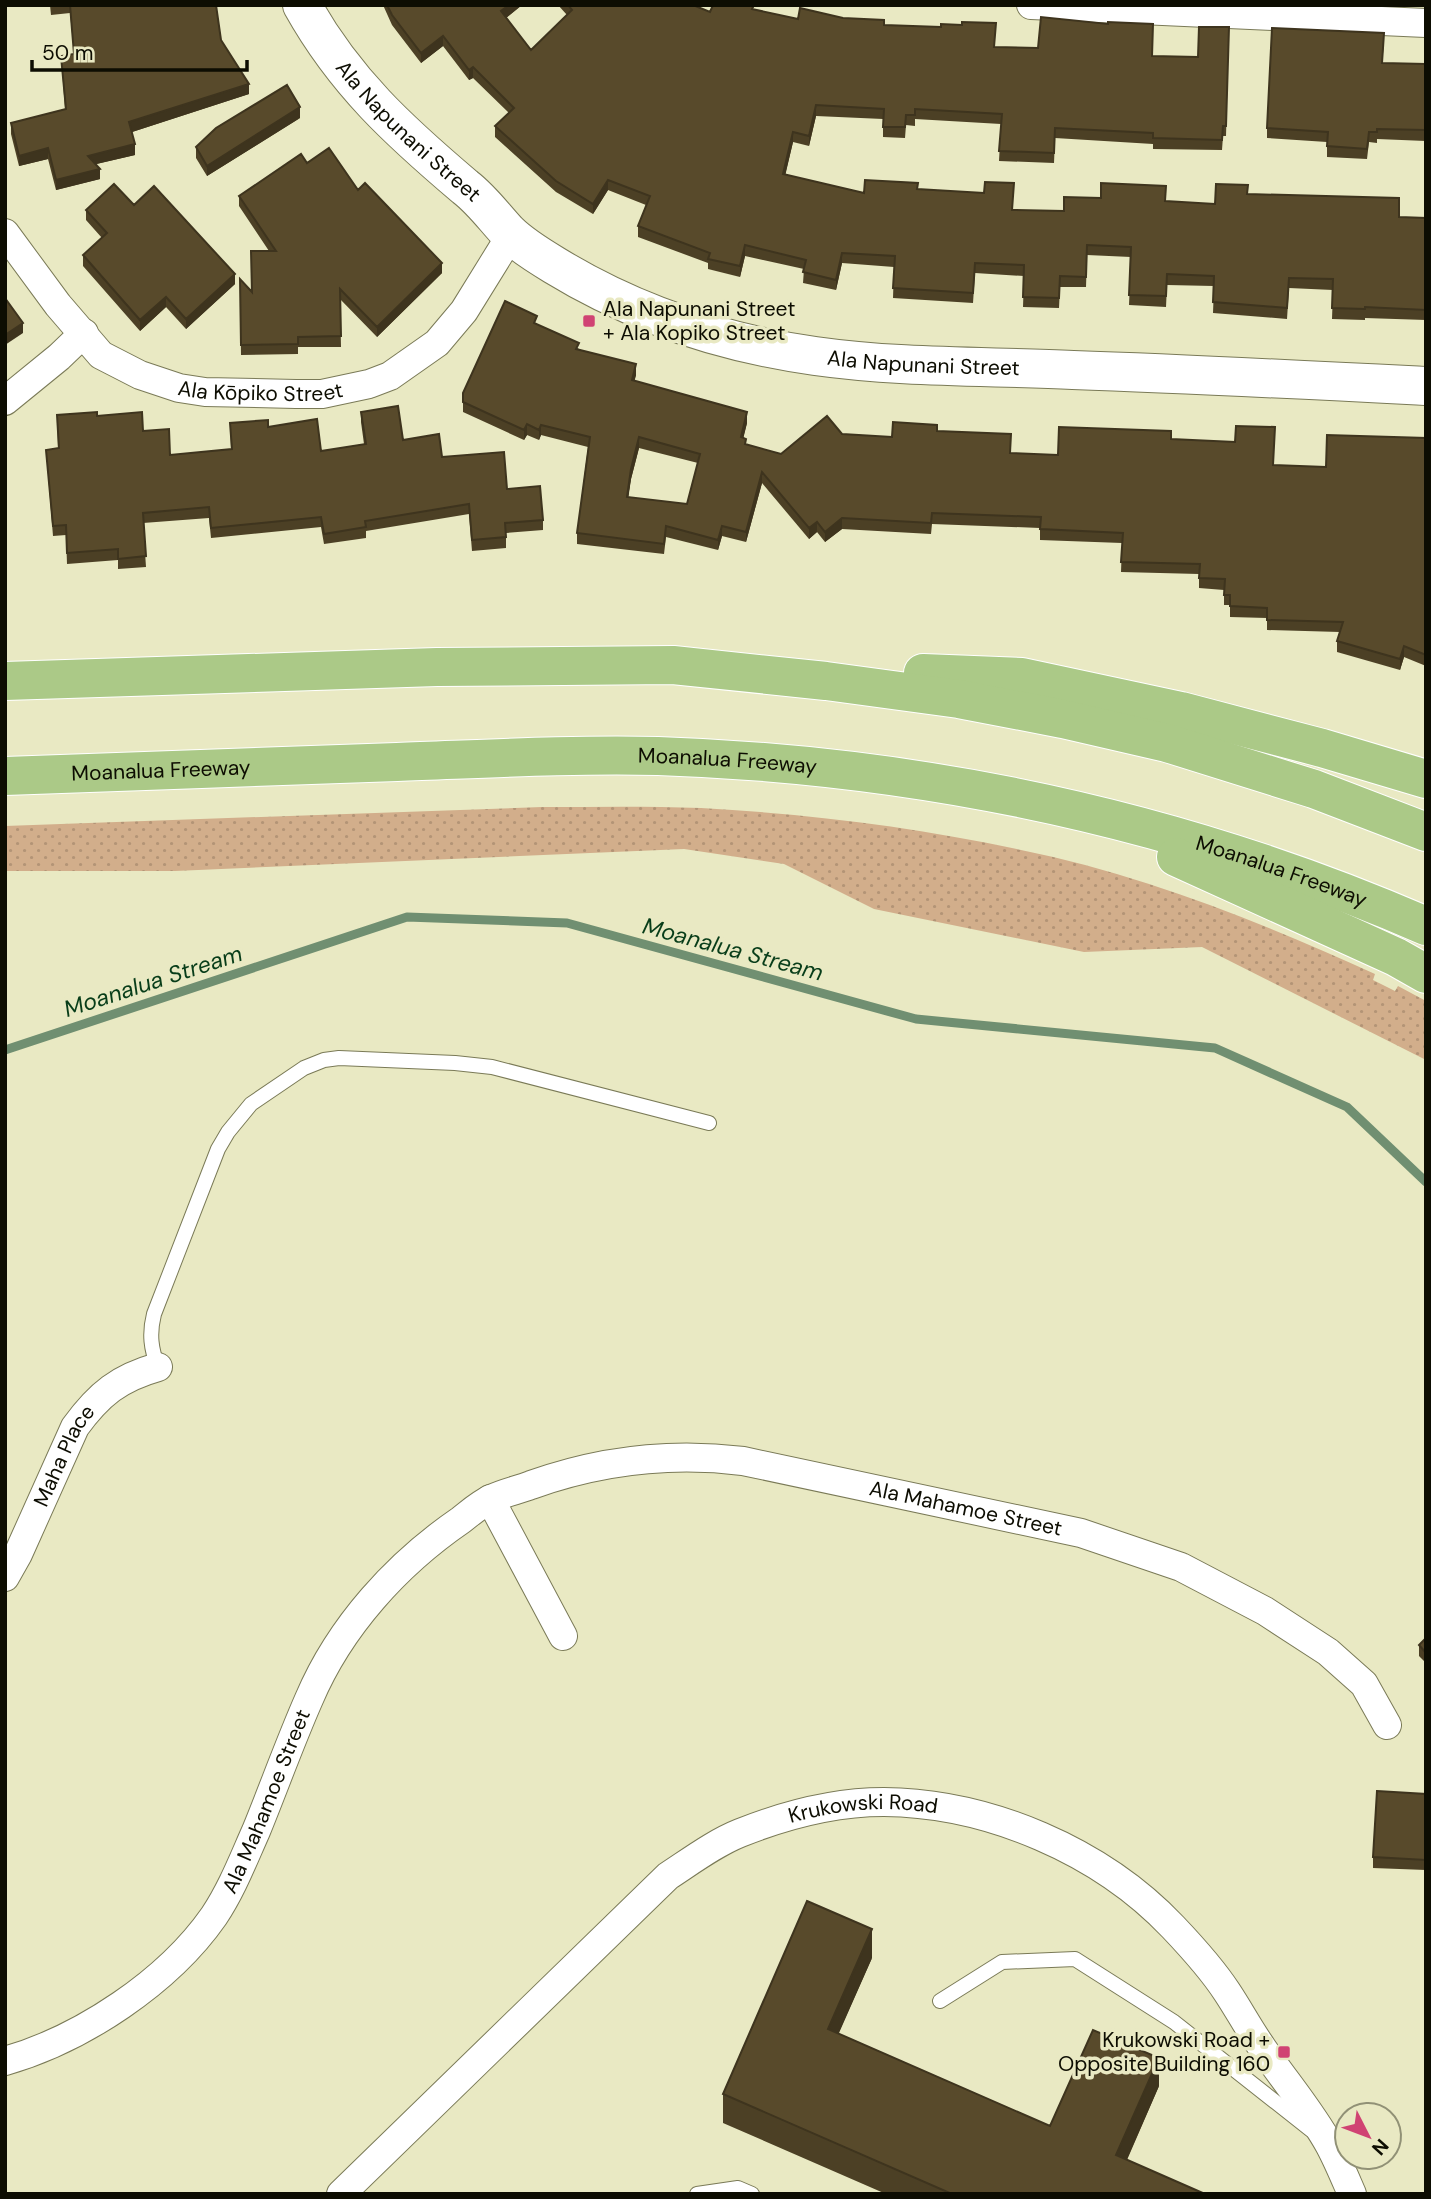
<svg xmlns="http://www.w3.org/2000/svg" width="1431" height="2199" viewBox="0 0 1431 2199" font-family="'DM Sans',sans-serif">
<style>
.grass{fill:url(#grass-dots)}
.lines{fill:none;stroke-linecap:round;stroke-linejoin:round}
.stream{stroke:#708f71;stroke-width:9}
.lane-casing{stroke:#7a7a57;stroke-width:16}
.street-casing{stroke:#7a7a57;stroke-width:30}
.secondary-casing{stroke:#7a7a57;stroke-width:40}
.highway-casing{stroke:#fff;stroke-width:40}
.lane{stroke:#fff;stroke-width:14}
.street{stroke:#fff;stroke-width:28}
.secondary{stroke:#fff;stroke-width:38}
.highway{stroke:#abc987;stroke-width:38}
.wall{fill:#4c4025;fill-rule:evenodd}
.shaded-wall{fill:#3e341e}
.building{fill:#584a2b;stroke:#3e341e;stroke-width:2;fill-rule:evenodd}
.poi-dot{fill:#d04373;stroke:#e9e9c3;stroke-width:2.5}
.labels{text-anchor:middle;stroke-width:7;stroke-linejoin:round;paint-order:stroke}
.street-label{font-size:21px;fill:#0d0d02;stroke:#e9e9c3}
.poi-label{font-size:21px;fill:#0d0d02;stroke:#e9e9c3;text-anchor:start}
.water-label{font-size:23px;font-style:italic;fill:#083d19;stroke:#e9e9c3}
</style>
<defs>
<pattern id="grass-dots" width="8" height="8" patternUnits="userSpaceOnUse" patternTransform="scale(1.75)"><rect width="8" height="8" fill="#d2ae8b"/><path d="M2 2h.1M6 6h.1" fill="none" stroke="#b39476" stroke-width="1.8" stroke-linecap="round"/></pattern>
</defs>
<rect width="100%" height="100%" fill="#e9e9c3"/>
<path class="grass" d="M542 807C595 807 648 806 701 808 808 814 916 827 1021 850 1144 875 1261 922 1375 974L1373 980 1395 991 1398 986 1426 1001V1060L1202 947 1084 952 874 909 784 864 684 849 175 871H5V826Z"/>
<g class="lines">
<path class="stream" d="M5 1050 407 917 567 923 916 1019 1215 1048 1347 1107 1426 1182"/>
<defs>
<path id="lane" d="M158 1367C151 1349 149 1334 154 1314L218 1149 228 1132 251 1104 304 1068 324 1060 339 1058 455 1063 492 1067 709 1123
M940 2001 1002 1962 1075 1959 1174 2022 1311 2130
M697 2194 738 2188 752 2194"/>
<g id="street">
<path d="M1031 5 1426 23"/>
<path id="s1" d="M5 233 58 305 101 355 140 375 179 388 205 392 296 394H322L369 384 390 376 437 343 464 311 511 235"/>
<path d="M5 401 59 357 84 333"/>
<path d="M490 1499 563 1636"/>
<path id="s2" d="M5 1577 18 1554 75 1427C99 1394 119 1378 158 1367"/>
<path id="s3" d="M5 2061C82 2039 168 1982 214 1916 232 1889 243 1860 256 1831 274 1787 290 1742 309 1699 340 1626 397 1564 461 1520 470 1513 480 1504 491 1499 503 1493 518 1490 531 1485 601 1460 670 1452 743 1461L1081 1533 1181 1567 1265 1611 1328 1652 1364 1684 1387 1725"/>
<path id="s4" d="M341 2194 668 1876C691 1861 715 1843 740 1833 785 1815 836 1802 884 1802 989 1803 1101 1851 1173 1927 1192 1947 1212 1969 1227 1992 1239 2010 1249 2029 1261 2046 1283 2079 1311 2111 1330 2146 1338 2161 1345 2178 1352 2194"/>
</g>
<g id="secondary">
<path id="s5" d="M302 5C345 82 399 131 465 187 482 200 494 217 508 232 521 245 539 256 554 265 634 314 723 343 815 356 900 368 987 366 1073 370 1191 374 1308 380 1426 386"/>
</g>
<g id="highway">
<path d="M923 673 1022 677 1181 711 1322 748 1426 779"/>
<path d="M5 681 437 667 673 665 826 681 959 699 1063 719 1167 743 1314 789 1426 832"/>
<path id="s6" d="M5 776C136 771 266 767 397 762 484 759 571 754 658 756 924 765 1182 820 1426 926"/>
<path d="M1176 857 1396 957 1426 974"/>
</g>
</defs>
<use href="#lane" class="lane-casing"/>
<use href="#street" class="street-casing"/>
<use href="#secondary" class="secondary-casing"/>
<use href="#highway" class="highway-casing"/>
<use href="#lane" class="lane"/>
<use href="#street" class="street"/>
<use href="#secondary" class="secondary"/>
<use href="#highway" class="highway"/>
</g>
<path class="wall" d="M50 5H216L221 40 249 94 132 132 135 155 96 164 100 179 56 190 48 159 19 166 11 134V123L65 109 61 56 74 54 70 13 51 15Z
M383 5H522L506 18 531 50 567 15 558 5H693L710 12 756 10 798 19 843 18 884 25 995 47 1038 48 1153 34 1152 56 1198 57 1229 27 1226 136H1223L1222 150 1153 149V144L1055 138 1054 163 999 161 1001 124 915 119V126L906 125 905 138 883 137V119L816 116 809 146 793 142 785 175 864 193 918 189 1013 210 1064 211 1166 201 1215 204 1248 194 1399 217 1426 218V320L1365 318V320L1332 319 1333 290 1289 288 1287 319 1213 313 1214 286 1167 285 1166 307 1129 305 1131 257 1087 255 1086 287H1060L1059 308 1023 307 1024 276 975 273 973 303 893 298 894 267 842 263 836 290 803 283 804 269 745 256 740 277 708 269V263L638 237V226L646 205 608 190 593 214 556 192 495 137V126L509 113 473 78 469 80 443 46 421 63 392 25Z
M1384 44 1382 63 1426 64V62V141L1377 139V143L1369 142 1367 159 1327 157V142L1267 138V128Z
M300 118 207 176 196 158V147Z
M307 163 358 190 442 273 377 337 340 299 341 347H298V354L241 355 240 279 252 292 269 251 239 206V196Z
M134 205 235 284 186 329 166 307 140 331 83 266V255L102 238 86 220V210Z
M537 324 579 349 636 375 634 381 747 423 743 438 746 444 781 454 842 434 892 437 937 431 1010 453 1058 455 1171 439 1273 465 1326 467 1426 438V666L1404 657 1400 670 1337 652V641L1340 632 1267 630V618L1230 617V605H1224V590L1199 588V574L1121 572 1122 543 1040 540V528L932 524 931 534 842 529 825 542 817 532 809 539 762 483 746 542 722 536 718 550 666 537 664 554 577 544V533L588 447 541 435 539 440 527 435 524 440 463 412V393ZM639 448 698 463 687 504 628 497 631 479Z
M361 412 403 440 442 457 507 489 543 520V530L506 533V548L472 551 469 514 366 531V538L324 544 321 527 211 538 209 518 143 523 146 567 118 569V560L67 564 66 535 53 536 46 450 58 449 57 415 97 416 143 431 170 455 231 449 230 423 268 427 321 451 364 444 361 422Z
M1426 1638V1663L1419 1656V1645Z
M1426 1794V1870L1373 1868V1857Z
M872 1958 838 2034 1050 2126 1159 2086 1127 2160 1205 2194H886L723 2123V2094Z"/>
<path class="shaded-wall" d="M509 5H522L501 22V11Z
M443 36V46L421 63V53Z
M473 67V78L469 80V70Z
M249 84V94L129 133V122Z
M816 105V116L809 146V136Z
M300 107V118L207 176V166Z
M793 132V142L783 185V174Z
M135 144V155L88 166V156Z
M48 148V159L19 166V156Z
M100 169V179L56 190V180Z
M608 180V190L593 214V204Z
M745 245V256L740 277V266Z
M842 253V263L836 290V280Z
M442 263V273L377 337V327Z
M235 274V284L186 329V319Z
M166 297V307L140 331V320Z
M23 323V333L5 345V335Z
M7 345V355L5 357V346Z
M636 364V375L632 391V380Z
M747 412V423L741 448V437Z
M527 424V435L524 440V430Z
M541 425V435L539 440V430Z
M639 437V448L631 479 627 507V497L631 469Z
M762 472V483L746 542V532Z
M842 518V529L825 542V532Z
M817 522V532L809 539V528Z
M722 526V536L718 550V540Z
M1404 646V657L1400 670V659Z
M872 1929V1958L828 2058V2029Z
M1159 2058V2086L1116 2184V2155Z"/>
<path class="building" d="M70 5H216L221 40 249 84 129 122 135 144 88 156 100 169 56 180 48 148 19 156 11 123 66 109 61 56 74 54Z
M387 5H509L501 11 531 50 572 10 568 5H693L710 12 713 5H754L752 9 798 19 800 8 843 18 884 20V25L941 27V24L962 25V22L996 23 994 47 1038 48 1041 17 1108 24V22L1153 24 1152 56 1198 57 1199 27H1229L1226 126H1223L1222 140 1153 138V133L1055 128 1054 153 999 151 1002 114 915 109V115H906L905 127H883L884 109 816 105 809 136 793 132 783 174 864 193 865 180 918 183 917 189 984 193 985 182 1014 183 1012 210 1064 211V197L1101 198V183L1166 186 1165 201 1215 204 1216 184 1248 185 1247 194 1399 198V217L1426 218V310L1365 307V309L1332 308 1333 279 1289 278 1287 308 1213 302 1214 276 1167 274 1166 296 1129 295 1131 247 1087 245 1086 277 1060 276 1059 298 1023 297 1024 265 975 263 973 293 893 288 895 256 842 253 836 280 803 272 806 260 745 245 740 266 708 259 710 253 638 226 650 196 608 180 593 204 556 181 495 126 514 108 473 67 469 70 443 36 421 53 392 15Z
M1272 28 1384 33 1382 63 1426 64V62V130L1377 129V132H1369L1367 149 1327 146 1328 132 1267 128Z
M287 85 300 107 207 166 196 147 216 128Z
M329 148 358 190 365 183 442 263 377 327 340 289 341 336 298 337V344L241 345 240 279 252 292 251 251H276L239 196 301 154 307 163Z
M114 184 134 205 154 186 235 274 186 319 166 297 140 320 83 255 107 233 86 210Z
M5 298 23 323 5 335Z
M505 301 537 316 534 323 579 343 576 349 636 364 632 380 747 412 741 437 746 439 745 444 781 454 827 416 842 434 892 437 893 422 937 425V431L1011 434 1010 453 1058 455 1059 427 1171 431V439L1235 442 1236 426 1275 427 1273 465 1326 467 1327 435 1426 438V655L1404 646 1400 659 1337 641 1343 622 1267 620V608L1230 606V595H1224L1225 579 1199 578 1200 564 1121 562 1123 533 1040 529 1041 517 932 513 931 523 842 518 825 532 817 522 809 528 762 472 746 532 722 526 718 540 666 526 664 544 577 533 590 437 541 425 539 430 527 424 524 430 463 402V393ZM639 437 700 454 687 504 627 497 631 469Z
M398 406 403 440 439 434 442 457 504 452 507 489 540 486 543 520 505 523 506 537 472 540 469 504 365 521 366 527 324 534 321 517 211 528 209 507 143 513 146 556 118 559V549L67 553 66 525 53 526 46 450 59 448 57 415 97 412V416L142 412 143 431 169 429 170 455 232 449 230 423 268 420V427L317 419 321 451 366 444 361 412Z
M1426 1638V1653L1419 1645Z
M1377 1791 1426 1794V1860L1373 1857Z
M807 1901 872 1929 828 2029 1050 2126 1093 2030 1159 2058 1116 2155 1205 2194H952L723 2094Z"/>
<g class="poi-dot">
<rect x="582" y="314" width="14" height="14" rx="3.5"/>
<rect x="1277" y="2045" width="14" height="14" rx="3.5"/>
</g>
<g class="labels">
<g class="street-label">
<text dy="7" stroke="none"><textPath href="#s5" startOffset="166">Ala Napunani Street</textPath></text>
<text dy="7" stroke="none"><textPath href="#s5" startOffset="752">Ala Napunani Street</textPath></text>
<text dy="7" stroke="none"><textPath href="#s1" startOffset="322">Ala Kōpiko Street</textPath></text>
<text dy="7" stroke="none"><textPath href="#s6" startOffset="723">Moanalua Freeway</textPath></text>
<text dy="7" stroke="none"><textPath href="#s6" startOffset="156">Moanalua Freeway</textPath></text>
<text dy="7" stroke="none"><textPath href="#s6" startOffset="1290">Moanalua Freeway</textPath></text>
<text dy="7" stroke="none"><textPath href="#s2" startOffset="135">Maha Place</textPath></text>
<text dy="7" stroke="none"><textPath href="#s3" startOffset="1256">Ala Mahamoe Street</textPath></text>
<text dy="7" stroke="none"><textPath href="#s3" startOffset="385">Ala Mahamoe Street</textPath></text>
<text dy="7" stroke="none"><textPath href="#s4" startOffset="667">Krukowski Road</textPath></text>
</g>
<g class="poi-label">
<text x="603" y="316">Ala Napunani Street<tspan x="603" dy="24">+ Ala Kopiko Street</tspan></text>
<text x="1270" y="2047" text-anchor="end">Krukowski Road +<tspan x="1270" dy="24">Opposite Building 160</tspan></text>
</g>
<g class="water-label">
<text transform="translate(733 949) rotate(15)" y="8">Moanalua Stream</text>
<text transform="translate(153 981) rotate(-18)" y="8">Moanalua Stream</text>
</g>
</g>
<rect width="1431" height="2199" fill="none" stroke="#0d0d02" stroke-width="14"/>
<g transform="translate(1368 2136) rotate(132)"><circle r="33" fill="#e9e9c3" stroke="#919176" stroke-width="2"/>
<path d="M0-5L12 26L0 18L-12 26Z" fill="#d04373"/>
<text y="-10" font-size="19" font-weight="bold" text-anchor="middle" fill="#0d0d02">N</text>
</g>
<path d="M32 60v10h215v-10" fill="none" stroke="#0d0d02" stroke-width="3.5"/>
<text x="42" y="60" font-size="21" fill="#0d0d02" stroke="#e9e9c3" stroke-width="5" paint-order="stroke">50 m</text>
</svg>
